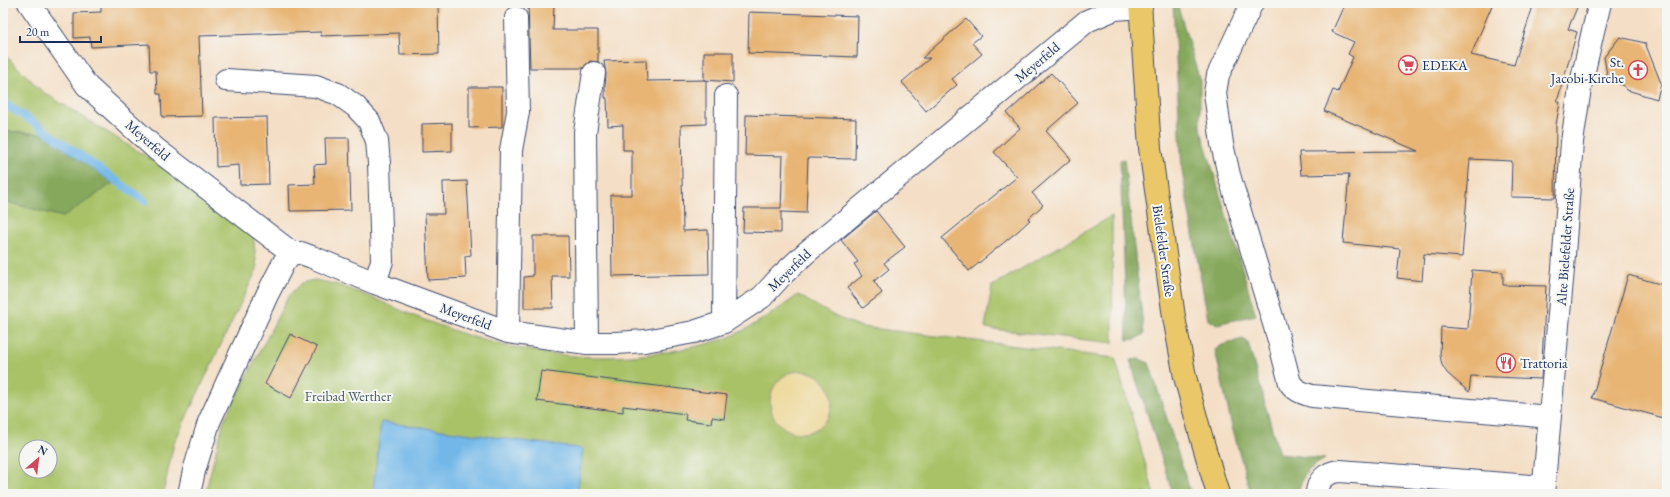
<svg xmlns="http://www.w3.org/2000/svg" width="1670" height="497" viewBox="0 0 1670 497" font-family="'EB Garamond',serif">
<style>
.green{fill:#a9c268;stroke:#627863;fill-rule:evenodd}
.forest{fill:#86a85c;stroke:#506c5d}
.sand{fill:#eeda9e;stroke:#84847e}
.water{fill:#72b7e8;stroke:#4673a3}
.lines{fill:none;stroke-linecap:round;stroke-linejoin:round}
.stream{stroke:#72b7e8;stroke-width:8}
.building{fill:#e8b575}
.minor-casing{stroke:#3c496e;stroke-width:24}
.major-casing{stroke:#3c496e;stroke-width:24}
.minor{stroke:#fff;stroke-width:22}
.major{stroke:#eac769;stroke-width:22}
.labels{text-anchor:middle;stroke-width:4;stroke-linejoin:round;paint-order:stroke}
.street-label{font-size:14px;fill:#1b2f5e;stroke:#f6f6f2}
.poi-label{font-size:14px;fill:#1b2f5e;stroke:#f6f6f2;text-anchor:start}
.park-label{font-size:14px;fill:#465b61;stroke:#f6f6f2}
</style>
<rect width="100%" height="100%" fill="#f6f6f2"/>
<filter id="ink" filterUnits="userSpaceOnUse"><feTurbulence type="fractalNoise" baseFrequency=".025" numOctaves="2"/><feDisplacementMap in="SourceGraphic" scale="8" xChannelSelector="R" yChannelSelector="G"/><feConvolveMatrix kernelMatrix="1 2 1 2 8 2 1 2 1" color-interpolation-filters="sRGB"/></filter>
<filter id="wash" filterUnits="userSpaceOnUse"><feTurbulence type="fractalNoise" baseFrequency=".012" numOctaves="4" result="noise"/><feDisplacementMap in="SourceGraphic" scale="16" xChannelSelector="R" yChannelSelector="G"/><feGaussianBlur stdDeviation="0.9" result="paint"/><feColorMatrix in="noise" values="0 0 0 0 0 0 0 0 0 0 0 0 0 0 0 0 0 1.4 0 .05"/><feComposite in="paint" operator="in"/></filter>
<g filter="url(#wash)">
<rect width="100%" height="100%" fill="#f4dfc6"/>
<path class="green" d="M3 53 43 92 152 160 253 233 257 269 174 443 163 494H3V201L63 217 43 134 3 131ZM26 447H50V471H26Z
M1112 216 1113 343 985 328 992 286Z
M314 280C353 285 393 309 430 322 454 331 483 341 508 346 564 359 625 361 682 349 699 346 717 342 734 335 757 324 778 310 798 295L836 317 862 327 1115 358 1154 494H205L224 420 289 295 301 283Z"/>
<path class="forest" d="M1173 3H1177L1200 81V127L1256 315 1217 324 1208 320 1182 171Z
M3 131 43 134 113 183 63 217 3 201Z
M1124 159 1144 334 1136 339 1127 340 1120 160Z
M1243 339 1248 343 1279 454 1325 459C1309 468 1301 475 1298 494H1251L1232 427 1215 350 1222 345Z
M1139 359 1149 363 1191 494H1173L1130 360Z"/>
<path class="sand" d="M770 402a31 31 0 1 1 62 0a31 31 0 1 1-62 0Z"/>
<path class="water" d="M381 422 583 449 577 494H413L373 489Z"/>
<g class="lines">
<path class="stream" d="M3 103 33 122 145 201"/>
</g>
<g id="blocks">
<path class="building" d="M101 3H438L439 54 400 55 399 33 321 36V32L199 36 202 116 162 117 161 94H157L156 71H150L149 44 91 47 90 37 74 38V13L101 12Z
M528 3H554L553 30H598V62L590 61 583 68H530Z
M1345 3H1493L1471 55 1514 65 1534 3H1579L1568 29 1577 32 1557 102H1560L1556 125 1555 198 1511 197 1512 161 1470 159 1462 257 1424 254 1422 281 1397 278 1400 249 1343 243 1349 174 1301 175 1299 152 1418 151 1324 111 1333 90 1338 92 1353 57 1348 54 1354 42 1332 32Z
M749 12 858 16 857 57 748 53Z
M966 19 981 36 972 43 982 54 952 79 957 85 926 111 902 82 930 58H922Z
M1620 37 1645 43 1661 83 1657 99 1627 90 1623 85 1608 81 1604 57Z
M704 52H733V82L704 80Z
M646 60 647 81 706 80V124L681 125 683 231 708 230 709 274 612 276 611 195H632V150H623V125L608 126 607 98H605V85L606 74 604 61Z
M1051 73 1078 103 1046 131 1071 159 1032 193 1043 205 1028 219 1030 220 1018 231 969 271 942 238 1017 177 994 152 1020 128 1007 113Z
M469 87H502V127L469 128Z
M746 115 856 119 855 159 808 158 806 213 781 212V233L743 232 744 208H781L783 156 745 155Z
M267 117 269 184 240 185 239 165 216 167 215 118Z
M452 123V151L422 152V124Z
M325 138H349L351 210 290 211 289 185 315 184 314 165 326 164Z
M467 181 471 255 465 256 466 278 428 280 425 214H444L443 182Z
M876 211 905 247 884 263 889 269 874 281 882 293 863 308 847 288 862 276 854 264 858 262 841 240Z
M533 236H568L569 276H552L553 308H524V277L533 276Z
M1472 270 1503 272V285L1546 286 1541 379 1471 376 1469 392 1447 373 1442 365 1440 355 1441 327 1468 329Z
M1628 275 1667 286V419L1592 398Z
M290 334 317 347 291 398 265 384Z
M541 371 727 395 724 419 712 417 711 423 685 420 686 414 623 406V412L537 401Z"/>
</g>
</g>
<g filter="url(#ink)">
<use href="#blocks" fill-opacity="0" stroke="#3c496e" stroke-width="1"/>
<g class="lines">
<defs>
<path id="minor" d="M29 3 87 86 156 149 292 253
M1252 3 1218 75 1215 93 1222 144 1229 175 1278 337 1290 383C1296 391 1302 393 1312 396L1550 417
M226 80 316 86 338 94 355 106 369 121 377 141 379 163 382 261 375 283
M724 322 726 96
M508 332 511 150 518 112 516 18
M587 343 585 132 594 73
M189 494 194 471 209 422 267 295 284 262 292 253H301L312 257 375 283 508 332 587 343H617L645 341 694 332 724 322 762 297 781 276 807 252 1087 21 1115 9 1141 7
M1317 494C1317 480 1327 472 1340 471L1543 487
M1543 494 1563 269 1572 142 1580 88 1593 31 1600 3"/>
<path id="major" d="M1140 3 1150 148 1174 317 1185 377 1203 443 1218 494"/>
</defs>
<use href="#minor" class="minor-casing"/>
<use href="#major" class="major-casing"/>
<use href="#minor" class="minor"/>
<use href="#major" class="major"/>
</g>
</g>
<defs>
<symbol id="supermarket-ring" viewBox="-11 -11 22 22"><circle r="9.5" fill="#f6f6f2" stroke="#d1495b" stroke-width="1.5"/><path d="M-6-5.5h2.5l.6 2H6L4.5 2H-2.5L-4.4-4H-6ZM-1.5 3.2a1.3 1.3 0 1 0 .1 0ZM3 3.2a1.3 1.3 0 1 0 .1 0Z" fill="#d1495b"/></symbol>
<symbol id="church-ring" viewBox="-11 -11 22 22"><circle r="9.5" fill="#f6f6f2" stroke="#d1495b" stroke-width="1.5"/><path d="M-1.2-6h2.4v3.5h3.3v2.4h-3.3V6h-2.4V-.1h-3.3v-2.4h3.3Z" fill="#d1495b"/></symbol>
<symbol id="restaurant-ring" viewBox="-11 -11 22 22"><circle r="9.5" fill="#f6f6f2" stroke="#d1495b" stroke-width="1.5"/><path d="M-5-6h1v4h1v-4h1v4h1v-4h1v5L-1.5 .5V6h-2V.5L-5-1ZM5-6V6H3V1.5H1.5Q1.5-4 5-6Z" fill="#d1495b"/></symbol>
</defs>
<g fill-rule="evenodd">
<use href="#supermarket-ring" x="1397" y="54" width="22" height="22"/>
<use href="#church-ring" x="1627" y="59" width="22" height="22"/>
<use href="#restaurant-ring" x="1495" y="352" width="22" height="22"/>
</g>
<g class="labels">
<g class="street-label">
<text transform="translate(1037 62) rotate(-40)" y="5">Meyerfeld</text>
<text transform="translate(148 140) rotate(41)" y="5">Meyerfeld</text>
<text transform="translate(1565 247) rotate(-86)" y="5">Alte Bielefelder Straße</text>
<text transform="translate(1164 251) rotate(82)" y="5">Bielefelder Straße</text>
<text transform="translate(789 270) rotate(-44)" y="5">Meyerfeld</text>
<text transform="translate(466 316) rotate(20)" y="5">Meyerfeld</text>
</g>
<g class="poi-label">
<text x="1624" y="67" text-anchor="end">St.<tspan x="1624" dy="16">Jacobi-Kirche</tspan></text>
<text x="1422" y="70">EDEKA</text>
<text x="1520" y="368">Trattoria</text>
</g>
<g class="park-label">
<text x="348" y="401">Freibad Werther</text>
</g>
</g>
<rect width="1670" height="497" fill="none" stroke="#f6f6f2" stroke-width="16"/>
<g transform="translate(38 459) rotate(28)"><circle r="19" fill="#f6f6f2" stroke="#9ea6b7"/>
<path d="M0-3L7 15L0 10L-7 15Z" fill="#d1495b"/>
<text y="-6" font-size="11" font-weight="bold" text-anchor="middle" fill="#1b2f5e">N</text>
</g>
<path d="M20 36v6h81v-6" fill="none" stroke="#1b2f5e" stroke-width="2"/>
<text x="26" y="36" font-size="12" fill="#1b2f5e" stroke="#f6f6f2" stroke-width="3" paint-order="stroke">20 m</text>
</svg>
